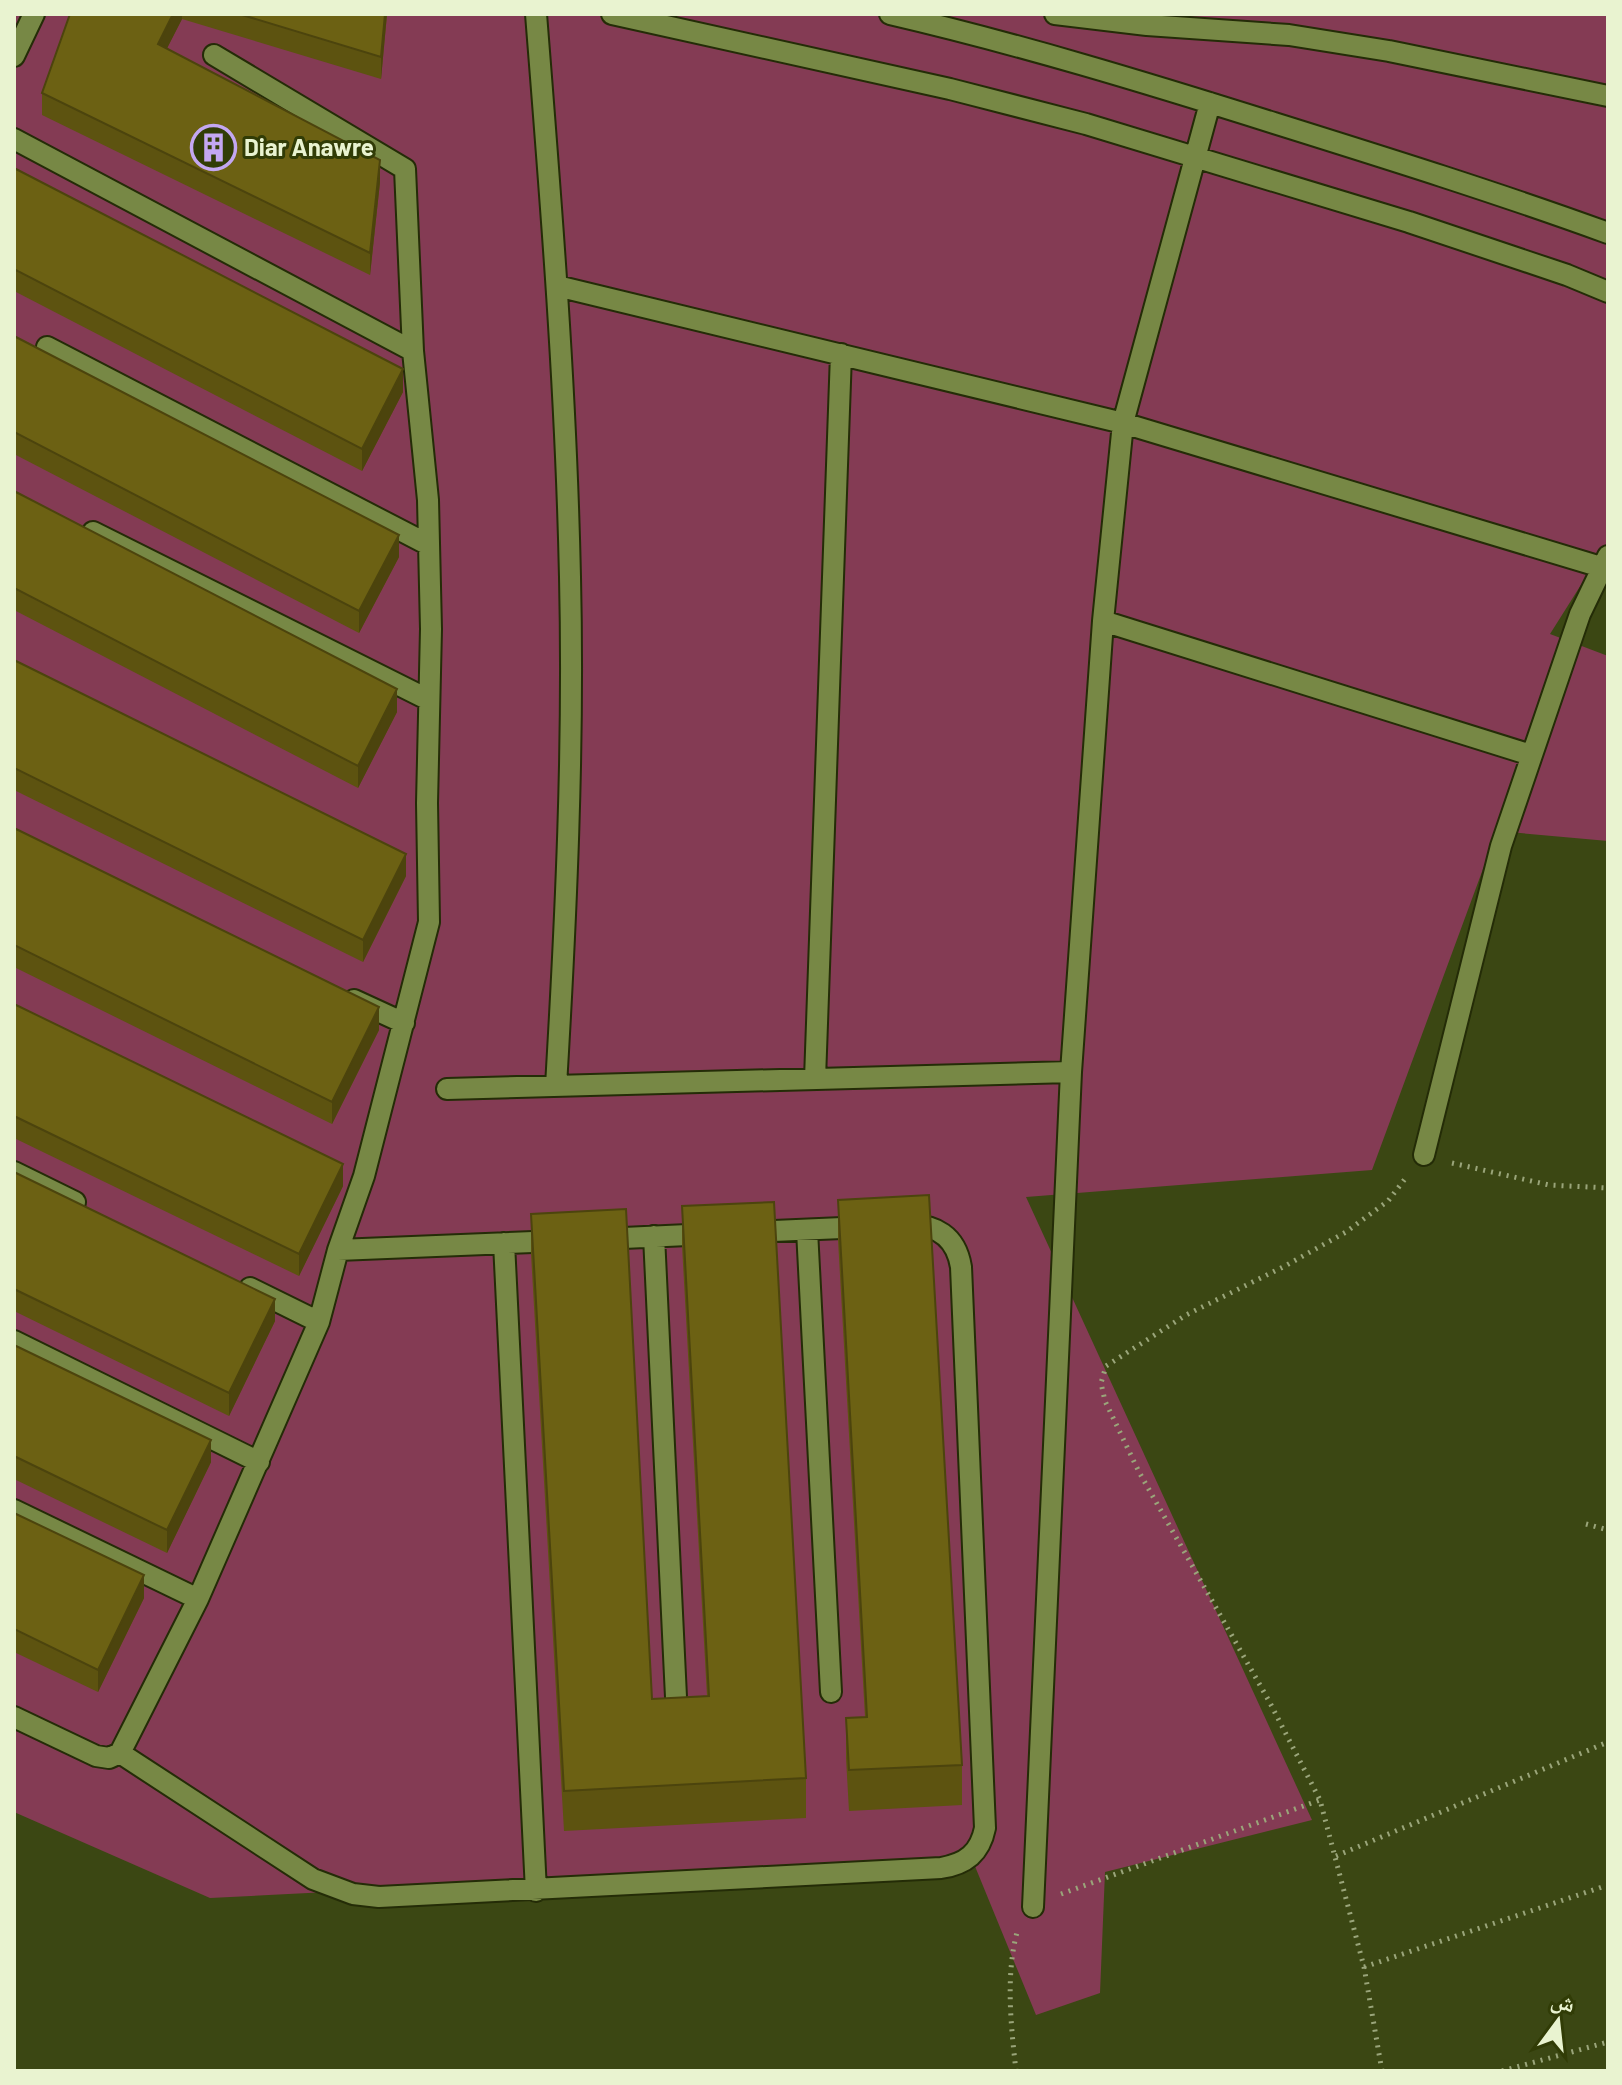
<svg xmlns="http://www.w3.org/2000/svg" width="1622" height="2085" viewBox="0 0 1622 2085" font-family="Barlow,'Noto Naskh Arabic',sans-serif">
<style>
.green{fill:#843b54}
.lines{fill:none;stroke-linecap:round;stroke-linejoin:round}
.minor-casing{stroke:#242c07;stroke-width:24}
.tertiary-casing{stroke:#242c07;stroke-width:24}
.path{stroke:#9aa57a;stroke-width:5;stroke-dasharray:2 6;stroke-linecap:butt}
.minor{stroke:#778845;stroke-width:20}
.tertiary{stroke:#778845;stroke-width:20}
.wall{fill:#5d5310}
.shaded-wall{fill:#4c440d}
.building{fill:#6c6113;stroke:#4c440d;stroke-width:2}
.labels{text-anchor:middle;stroke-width:6;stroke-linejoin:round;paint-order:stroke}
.poi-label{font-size:24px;font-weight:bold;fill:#e9f3d0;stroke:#313c06;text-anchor:start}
</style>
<rect width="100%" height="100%" fill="#3b4713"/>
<path class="green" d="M14 14H1608V542L1550 634 1608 656V841L1497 831 1372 1170 1026 1197 1312 1820 1105 1872 1100 1993 1036 2015 972 1859 210 1898 14 1812Z"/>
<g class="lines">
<defs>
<path id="minor" d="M536 14C551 202 566 389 570 577 574 747 566 917 556 1086
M612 14 950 89 1086 124 1409 222 1567 275 1608 292
M890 14C1019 44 1147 83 1274 123 1386 158 1498 193 1608 233
M1055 14 1147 25 1289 35 1389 51 1608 96
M214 55 405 169 413 351
M14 139 413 351 428 500 431 629 427 803 429 922 364 1176 338 1250 319 1322 198 1599 120 1753 109 1758 96 1756 14 1717
M557 286 1123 423 1601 567
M47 347 429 545
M93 532 429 700
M1103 621 1531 755
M354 1000 404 1023
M815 1079 841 354
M447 1089 1071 1072
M1424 1155 1501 846 1580 614 1608 556
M14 1172 75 1202
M807 1230 831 1692
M749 1232 865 1227
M654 1236 677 1718
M602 1239 709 1234
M504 1243 536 1891
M338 1250 558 1241
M250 1288 319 1322
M14 1341 259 1462
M14 1510 198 1599
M120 1753 313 1879 353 1894 379 1897 941 1868C966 1864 980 1853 985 1828L961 1267C956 1236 935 1223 905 1226
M1033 1907 1071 1072 1103 621 1123 423 1210 103"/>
<path id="tertiary" d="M14 56 34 14"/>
</defs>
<use href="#minor" class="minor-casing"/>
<use href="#tertiary" class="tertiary-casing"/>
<path class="path" d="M1452 1163 1549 1185 1608 1188
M1586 1524 1608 1530
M1336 1856 1608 1742
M1061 1894 1320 1800
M1364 1967 1608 1885
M1016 2071C1011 2026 1005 1973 1018 1929
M1382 2071 1364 1967 1320 1800 1269 1701 1139 1472 1105 1401 1101 1383 1106 1366 1186 1315 1285 1266 1346 1232 1388 1201 1408 1175
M1502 2071 1608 2042"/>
<use href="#minor" class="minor"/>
<use href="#tertiary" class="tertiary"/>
</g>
<path class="wall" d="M70 14H387L381 79 182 19 167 48 380 182 370 275 42 115V93Z
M14 168 403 392 362 471 16 292 14 296Z
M14 336 399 557 359 633 14 454Z
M14 491 397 712 358 788 14 610Z
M14 660 406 876 363 962 14 790Z
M14 828 379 1030 332 1124 14 967Z
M14 1004 343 1186 299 1276 14 1138Z
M14 1172 275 1321 229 1416 14 1311Z
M838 1200 962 1765V1805L849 1811 846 1758V1718L865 1717 838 1240Z
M682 1206 806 1778V1818L564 1831 531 1254V1214L652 1699 707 1696 682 1246Z
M14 1345 211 1462 167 1553 14 1479Z
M14 1513 144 1598 98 1692 14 1652Z"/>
<path class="shaded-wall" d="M173 14H182V19L158 66V44Z
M385 14H387L381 79V57Z
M380 160V182L370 275V253Z
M16 270V292L14 296V274Z
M403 369V392L362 471V449Z
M399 535V557L359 633V611Z
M397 689V712L358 788V766Z
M406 854V876L363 962V940Z
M379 1007V1030L332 1124V1102Z
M343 1164V1186L299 1276V1254Z
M275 1299V1321L229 1416V1393Z
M211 1440V1462L167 1553V1530Z
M144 1575V1598L98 1692V1670Z"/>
<path class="building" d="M70 14H173L158 44 380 160 370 253 42 93Z
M239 14H385L381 57Z
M14 168 403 369 362 449 16 270 14 274Z
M14 336 399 535 359 611 14 432Z
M14 491 397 689 358 766 14 588Z
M14 660 406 854 363 940 14 768Z
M14 828 379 1007 332 1102 14 945Z
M14 1004 343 1164 299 1254 14 1116Z
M14 1172 275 1299 229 1393 14 1289Z
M929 1195 962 1765 849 1770 846 1718 867 1717 838 1200Z
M774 1202 806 1778 564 1791 531 1214 626 1209 652 1699 709 1696 682 1206Z
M14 1345 211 1440 167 1530 14 1456Z
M14 1513 144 1575 98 1670 14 1629Z"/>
<defs>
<symbol id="building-ring" viewBox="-11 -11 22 22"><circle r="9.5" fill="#313c06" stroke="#c3a7f2" stroke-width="1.5"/><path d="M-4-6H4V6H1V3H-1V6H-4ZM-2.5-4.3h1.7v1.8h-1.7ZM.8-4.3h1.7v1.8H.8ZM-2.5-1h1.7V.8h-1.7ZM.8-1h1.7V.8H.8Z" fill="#c3a7f2"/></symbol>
</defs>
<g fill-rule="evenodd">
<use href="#building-ring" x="188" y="122" width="51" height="51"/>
</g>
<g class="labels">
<g class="poi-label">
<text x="244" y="156">Diar Anawre</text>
</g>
</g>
<rect width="1622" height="2085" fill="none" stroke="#e9f3d0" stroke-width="32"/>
<g transform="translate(1558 2021) rotate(15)" stroke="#313c06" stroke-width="6" paint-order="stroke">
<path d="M0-6L14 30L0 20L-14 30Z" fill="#e9f3d0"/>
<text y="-12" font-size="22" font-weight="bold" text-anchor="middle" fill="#e9f3d0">ش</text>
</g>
</svg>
